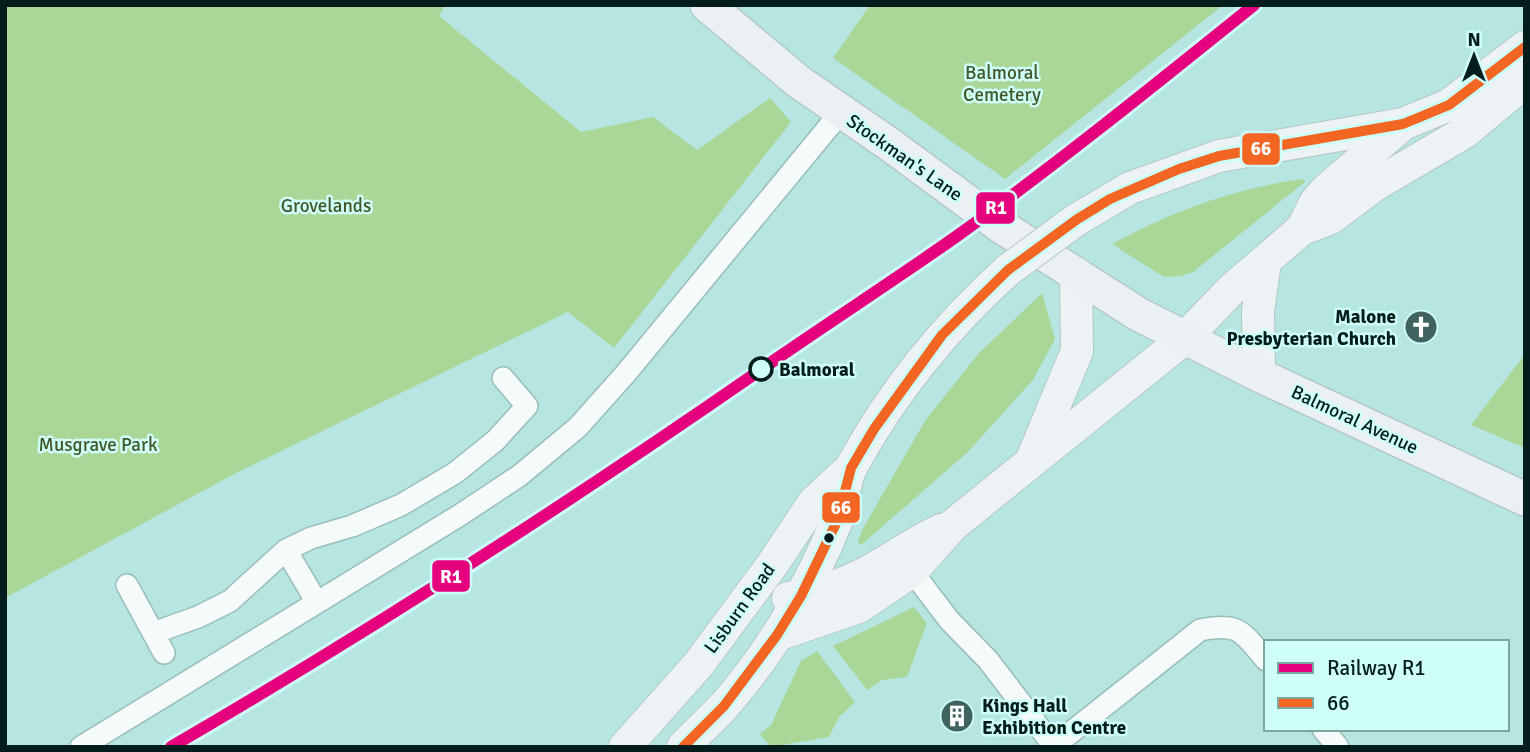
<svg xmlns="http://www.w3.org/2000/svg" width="1530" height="752" viewBox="0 0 1530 752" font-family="Signika,sans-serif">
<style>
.green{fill:#aad798}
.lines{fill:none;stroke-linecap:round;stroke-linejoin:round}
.minor-casing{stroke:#99bdba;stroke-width:24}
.primary-casing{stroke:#b3c8c7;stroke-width:34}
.trunk-casing{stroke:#b3c8c7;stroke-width:36}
.minor{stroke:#f4fbfa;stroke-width:21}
.primary{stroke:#edf3f5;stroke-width:32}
.trunk{stroke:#ebf0f4;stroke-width:33}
.primary-bridge-casing{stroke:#b3c8c7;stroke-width:34;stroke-linecap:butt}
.primary-bridge{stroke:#edf3f5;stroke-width:32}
.bus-1-casing{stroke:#cefff9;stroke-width:16}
.bus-1{stroke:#f26522;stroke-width:10}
.rail-1-casing{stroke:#cefff9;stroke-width:18}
.rail-1{stroke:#e5007d;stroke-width:12}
.stop-dot{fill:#cefff9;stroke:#021d1b;stroke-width:3.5}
.bus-dot{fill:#021d1b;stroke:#cefff9;stroke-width:2.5}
.labels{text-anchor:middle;stroke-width:5;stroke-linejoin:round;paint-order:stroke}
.park-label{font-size:19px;fill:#425626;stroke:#cefff9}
.street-label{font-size:19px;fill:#021d1b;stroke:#cefff9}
.poi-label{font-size:19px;font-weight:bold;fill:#021d1b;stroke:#cefff9;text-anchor:end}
.stop-label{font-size:19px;font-weight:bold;fill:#021d1b;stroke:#cefff9;text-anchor:start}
.line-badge{stroke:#cefff9;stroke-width:2.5}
.badge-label{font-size:19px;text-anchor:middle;font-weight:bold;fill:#fff}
</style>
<rect width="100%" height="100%" fill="#b7e5e1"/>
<path class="green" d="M5 5H445L439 16 581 132 653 117 697 150 770 98 791 122 614 348 568 312 238 472 5 598Z
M870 5H1223L1005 179 833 58Z
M1302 179 1306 181 1193 272 1181 276 1164 277 1112 244C1172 211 1233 189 1302 179Z
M1042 293 1055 339 1033 380 967 453 861 545 858 542 862 530 925 421 978 354Z
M1525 354V448L1471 425Z
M914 607 927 623 907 677 882 680 867 690 833 646Z
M817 651 855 702 839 717 829 737 771 747 760 734 771 725 801 661Z"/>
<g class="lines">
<defs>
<path id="minor" d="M286 550 316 601
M905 562 949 620 988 660 1049 740 1059 742 1200 630C1240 622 1242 632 1266 660
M127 585 164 653
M153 633 198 617 230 601 286 550 311 538 352 526 401 505 455 473 495 441 527 406 503 378
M1323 729 1338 747
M81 747 460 515 519 476 578 427 627 372 841 112"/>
<path id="primary" d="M1076 220 1130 188 1219 156 1403 124 1449 105 1525 47
M1302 229 1315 203 1325 191 1402 125
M1259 375 1258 311 1265 262
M1033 457 1077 351 1076 273
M788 598C815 594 842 585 866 573 892 559 914 542 941 530
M777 635 859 607 912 571 953 525 1185 338 1231 290 1302 229 1331 218 1375 185 1465 132 1525 82
M625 747 698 665 772 565 814 502 851 468
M683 747C696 733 711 720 724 706 769 655 812 584 837 520 844 503 843 481 853 464 893 391 946 326 1008 270"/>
<path id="trunk" d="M707 5 799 82 889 144 999 225 1138 314 1259 375 1525 499"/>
</defs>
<use href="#minor" class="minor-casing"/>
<use href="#primary" class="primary-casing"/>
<use href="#trunk" class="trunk-casing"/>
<use href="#minor" class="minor"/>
<use href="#primary" class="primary"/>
<use href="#trunk" class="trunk"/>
<defs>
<path id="primary-bridge" d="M1008 270 1076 220"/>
</defs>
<use href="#primary-bridge" class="primary-bridge-casing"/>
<use href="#primary-bridge" class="primary-bridge"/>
<defs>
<path id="bus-1" d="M683 747 724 706 777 635 801 596 838 519 851 468 874 429 942 335 1008 270 1076 220 1110 199 1179 169 1219 156 1403 124 1449 105 1525 47"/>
</defs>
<use href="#bus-1" class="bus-1-casing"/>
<use href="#bus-1" class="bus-1"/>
<defs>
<path id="rail-1" d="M171 747C381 625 584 493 782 355 840 315 899 277 957 236 1058 163 1156 84 1254 5"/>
</defs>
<use href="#rail-1" class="rail-1-casing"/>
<use href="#rail-1" class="rail-1"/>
</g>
<defs>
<symbol id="church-disc" viewBox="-11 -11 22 22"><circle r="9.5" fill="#416360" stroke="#cefff9"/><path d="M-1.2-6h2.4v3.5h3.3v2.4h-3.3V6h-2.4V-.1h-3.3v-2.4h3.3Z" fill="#fff"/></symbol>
<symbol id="building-disc" viewBox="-11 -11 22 22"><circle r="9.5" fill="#416360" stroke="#cefff9"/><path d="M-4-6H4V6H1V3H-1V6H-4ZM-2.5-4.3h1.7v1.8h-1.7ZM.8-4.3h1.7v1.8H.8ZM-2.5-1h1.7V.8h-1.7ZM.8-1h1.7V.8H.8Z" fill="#fff"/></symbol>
</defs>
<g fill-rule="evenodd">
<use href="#church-disc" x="1402" y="308" width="38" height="38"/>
<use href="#building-disc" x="938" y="697" width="38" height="38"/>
</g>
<circle class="stop-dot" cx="761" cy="369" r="11"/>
<circle class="bus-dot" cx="829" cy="538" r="6"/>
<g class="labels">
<g class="park-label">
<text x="1002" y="79">Balmoral<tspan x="1002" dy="22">Cemetery</tspan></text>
<text x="326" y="212">Grovelands</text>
<text x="98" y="451">Musgrave Park</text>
</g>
<g class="street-label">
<text transform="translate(905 157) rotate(35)" y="7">Stockman's Lane</text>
<text transform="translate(1355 419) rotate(25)" y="7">Balmoral Avenue</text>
<text transform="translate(739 608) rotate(-54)" y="7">Lisburn Road</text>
</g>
<g class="poi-label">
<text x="1396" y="323">Malone<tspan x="1396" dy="22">Presbyterian Church</tspan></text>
<text x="982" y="712" text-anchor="start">Kings Hall<tspan x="982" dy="22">Exhibition Centre</tspan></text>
</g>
<g class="stop-label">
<text x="779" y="376">Balmoral</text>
</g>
</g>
<g class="line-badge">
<rect x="1241" y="132" width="40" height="34" rx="7" fill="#f26522"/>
<rect x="975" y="191" width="41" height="34" rx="7" fill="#e5007d"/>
<rect x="821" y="491" width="40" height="33" rx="7" fill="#f26522"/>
<rect x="431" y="559" width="40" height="34" rx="7" fill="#e5007d"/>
</g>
<g class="badge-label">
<text x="1261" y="155">66</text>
<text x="996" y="214">R1</text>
<text x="841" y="514">66</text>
<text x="451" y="583">R1</text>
</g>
<rect width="1530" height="752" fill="none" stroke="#021d1b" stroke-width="14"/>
<rect x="1264" y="640" width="245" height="91" fill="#cefff9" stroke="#7ca5a0" stroke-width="2"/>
<rect x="1278" y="663" width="35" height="10" fill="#e5007d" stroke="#7ca5a0" stroke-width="2"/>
<text x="1327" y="675" font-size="21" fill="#021d1b">Railway R1</text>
<rect x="1278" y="698" width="35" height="10" fill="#f26522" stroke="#7ca5a0" stroke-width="2"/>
<text x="1327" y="710" font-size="21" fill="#021d1b">66</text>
<g transform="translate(1474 56)" stroke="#cefff9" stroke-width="5" paint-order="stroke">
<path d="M0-5L12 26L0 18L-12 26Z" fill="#021d1b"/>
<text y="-10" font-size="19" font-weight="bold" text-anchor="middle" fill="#021d1b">N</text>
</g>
</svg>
